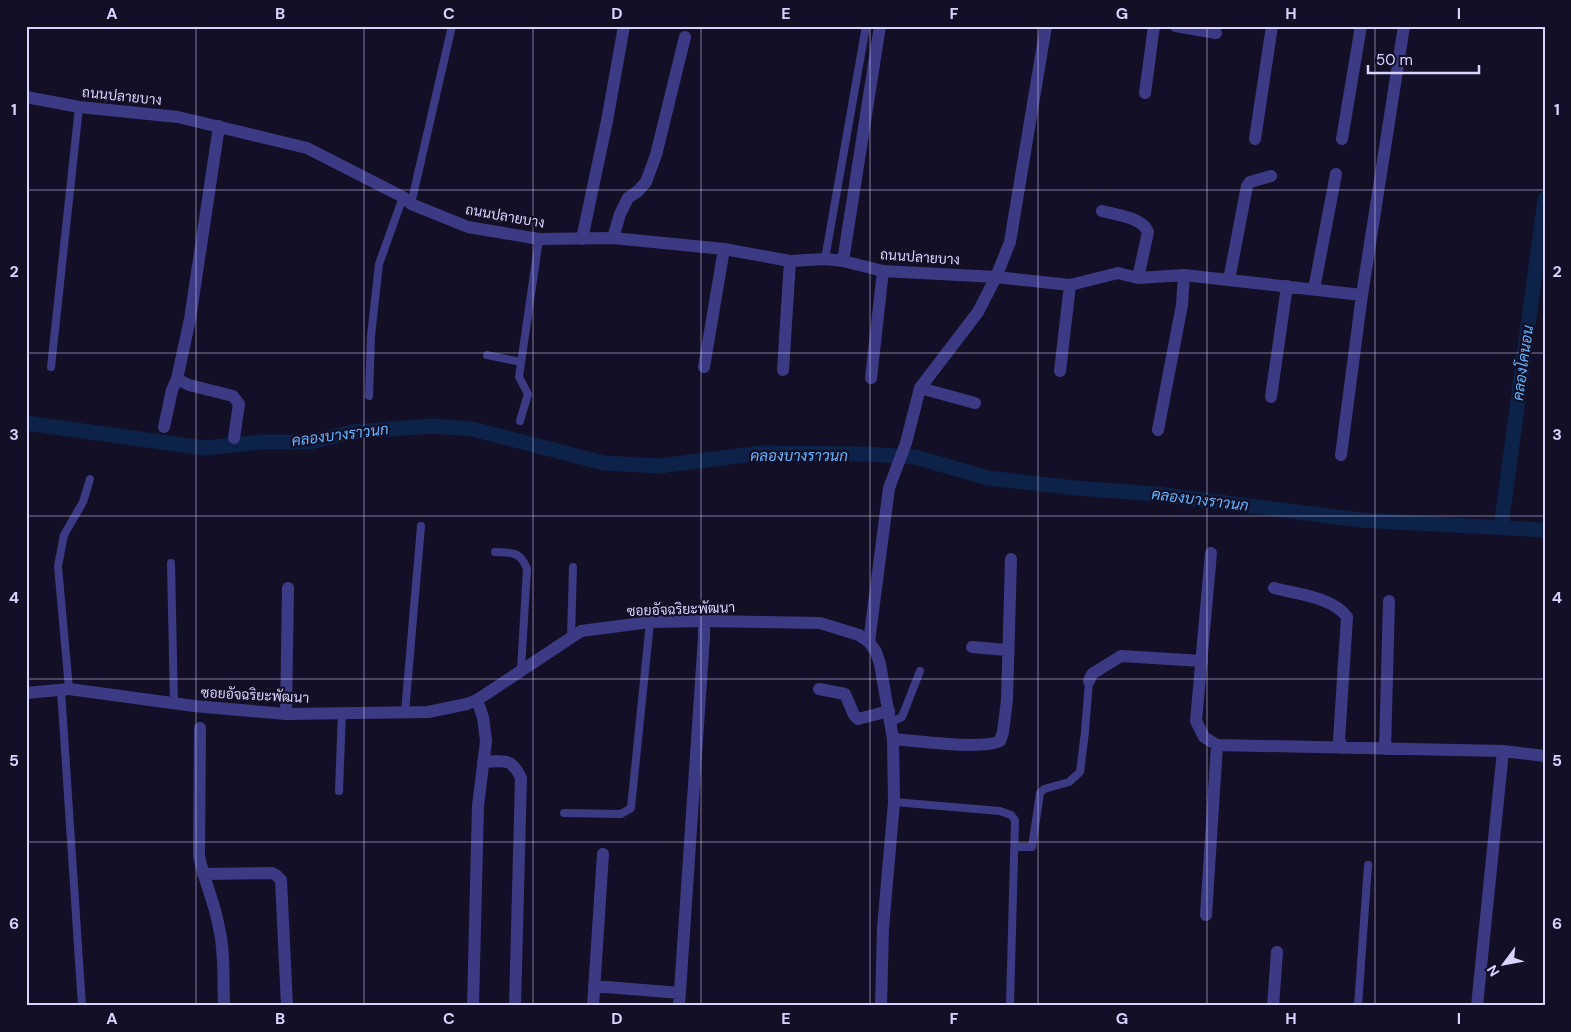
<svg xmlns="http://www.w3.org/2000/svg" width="1571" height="1032" viewBox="0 0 1571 1032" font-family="'DM Sans',Sarabun,sans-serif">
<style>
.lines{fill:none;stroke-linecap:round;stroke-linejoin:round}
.canal{stroke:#0c2248;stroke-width:15}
.service{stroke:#3d3a85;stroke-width:8}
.minor{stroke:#3d3a85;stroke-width:12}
.tertiary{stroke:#3d3a85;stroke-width:12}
.grid{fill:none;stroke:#d9d4ff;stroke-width:1;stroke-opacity:0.55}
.labels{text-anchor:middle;stroke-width:4.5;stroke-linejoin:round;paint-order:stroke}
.street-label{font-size:14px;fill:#d9d4ff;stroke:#130f26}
.water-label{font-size:15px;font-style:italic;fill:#62b6ff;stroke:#130f26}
.neatline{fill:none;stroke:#d9d4ff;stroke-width:2}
.grid-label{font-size:16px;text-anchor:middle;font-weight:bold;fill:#d9d4ff}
</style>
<rect width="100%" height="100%" fill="#130f26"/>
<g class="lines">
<path class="canal" d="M26 423 204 448 262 442H311L352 432 432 426 472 429 604 463 659 466 761 453 866 454 915 457 988 478 1076 488 1156 494 1360 520 1545 530
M1501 527 1545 199"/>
<path class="service" d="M411 204 452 26
M825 259 866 26
M487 355 521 362
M51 367 79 107
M369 396 371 336 379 264 403 197
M520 421 528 394 519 377 539 239
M495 552C513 553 520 551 527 569L521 669
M171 563 174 704
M571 637 573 567
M69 689 58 566 64 535 83 502 90 479
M61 690 82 1006
M405 712 421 526
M891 722 902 717 920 671
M339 791 342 712
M894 802 1000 811 1011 815 1015 820 1010 1004
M564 813 621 814 631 808 650 622
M1015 847H1032L1040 793 1044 789 1069 782 1080 772 1085 732 1089 681
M1358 1006 1368 865"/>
<path class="minor" d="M1176 26 1216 33
M1145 93 1154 26
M219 126 190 319 177 379 189 385 233 396 239 404 234 438
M1255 139 1272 26
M1342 139 1361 26
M1102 211C1116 215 1142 217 1148 232L1138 278
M613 238 620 214 628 198 638 191 646 182 656 155 685 37
M582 239 607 121 624 26
M843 261 880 26
M996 277 1070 285 1118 273 1138 278 1184 275 1362 295
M1229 280 1247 186 1250 182 1271 176
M1314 289 1336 174
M704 367 724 249
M783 370 790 261
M1060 371 1070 285
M871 378 883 271
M920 388 975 403
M1271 397 1287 286
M164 427 172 390 177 379
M1158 430 1182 305 1184 275
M1341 455 1362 295 1404 26
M1211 553 1196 721 1204 737 1217 745 1503 751 1545 756
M1274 588C1297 594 1333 597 1347 617L1339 740 1343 748
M972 647 1007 650
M1089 681 1092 674 1121 656 1202 661
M819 689 845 694 854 715 858 719 889 711
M286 714 288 588
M200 728 199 856C204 881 215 903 219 928 225 953 223 980 224 1006
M893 739C917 741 982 750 1000 741L1003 732 1007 700 1011 559
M1385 749 1389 601
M483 762C504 761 511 757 521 778L515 1006
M203 874 272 873 276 875 281 880 287 1006
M1206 915 1217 745
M594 986 680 993
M473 1006 478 806 486 741 483 717 477 700
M593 1006 603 854
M679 1006 704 637V621
M1273 1006 1277 952
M1477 1006 1503 751"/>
<path class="tertiary" d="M26 97 79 107 178 117 307 148 403 197 411 204 468 227 539 239 613 238 724 249 790 261 825 259 843 261 883 271 996 277
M869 642 889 488 906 443 920 388 978 312 996 277 1010 242 1046 26
M26 693 69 689 194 706 286 714 428 712 467 704 477 700 581 631 650 622 704 621 820 623 859 635 869 642 876 652 880 664 893 739 894 802 883 928 881 1006"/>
</g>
<path class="grid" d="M196 26V1006M364 26V1006M533 26V1006M701 26V1006M870 26V1006M1038 26V1006M1207 26V1006M1375 26V1006M26 190H1545M26 353H1545M26 516H1545M26 679H1545M26 842H1545"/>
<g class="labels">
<g class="street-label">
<text transform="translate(122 96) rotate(6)" y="5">ถนนปลายบาง</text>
<text transform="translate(505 216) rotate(10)" y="5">ถนนปลายบาง</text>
<text transform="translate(920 257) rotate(4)" y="5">ถนนปลายบาง</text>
<text transform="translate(681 609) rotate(-2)" y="5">ซอยอัจฉริยะพัฒนา</text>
<text transform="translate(255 695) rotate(3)" y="5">ซอยอัจฉริยะพัฒนา</text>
</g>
<g class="water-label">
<text transform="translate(1523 363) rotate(-82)" y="5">คลองโคนอน</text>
<text transform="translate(340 435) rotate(-7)" y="5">คลองบางราวนก</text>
<text x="799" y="461">คลองบางราวนก</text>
<text transform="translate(1200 500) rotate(7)" y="5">คลองบางราวนก</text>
</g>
</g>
<rect width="1571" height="1032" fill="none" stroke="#130f26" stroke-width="55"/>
<g transform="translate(1504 964) rotate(238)" stroke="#130f26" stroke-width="4" paint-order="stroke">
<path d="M0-4L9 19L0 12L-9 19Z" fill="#d9d4ff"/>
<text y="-8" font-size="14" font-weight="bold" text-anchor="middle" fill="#d9d4ff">N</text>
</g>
<path d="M1368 65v8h111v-8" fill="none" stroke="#d9d4ff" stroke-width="2.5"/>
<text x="1376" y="65" font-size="15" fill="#d9d4ff" stroke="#130f26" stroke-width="4" paint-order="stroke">50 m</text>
<rect x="28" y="28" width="1516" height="976" class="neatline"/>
<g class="grid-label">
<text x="112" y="19">A</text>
<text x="280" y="19">B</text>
<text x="449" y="19">C</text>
<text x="617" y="19">D</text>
<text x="786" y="19">E</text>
<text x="954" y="19">F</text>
<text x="1122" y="19">G</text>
<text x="1291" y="19">H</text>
<text x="1459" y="19">I</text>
<text x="14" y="115">1</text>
<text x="1557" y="115">1</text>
<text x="14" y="277">2</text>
<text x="1557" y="277">2</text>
<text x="14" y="440">3</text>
<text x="1557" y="440">3</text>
<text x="14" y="603">4</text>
<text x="1557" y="603">4</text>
<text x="14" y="766">5</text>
<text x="1557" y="766">5</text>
<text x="14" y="929">6</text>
<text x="1557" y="929">6</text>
<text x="112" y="1024">A</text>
<text x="280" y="1024">B</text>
<text x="449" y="1024">C</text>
<text x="617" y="1024">D</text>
<text x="786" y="1024">E</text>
<text x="954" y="1024">F</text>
<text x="1122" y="1024">G</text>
<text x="1291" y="1024">H</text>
<text x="1459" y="1024">I</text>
</g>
</svg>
